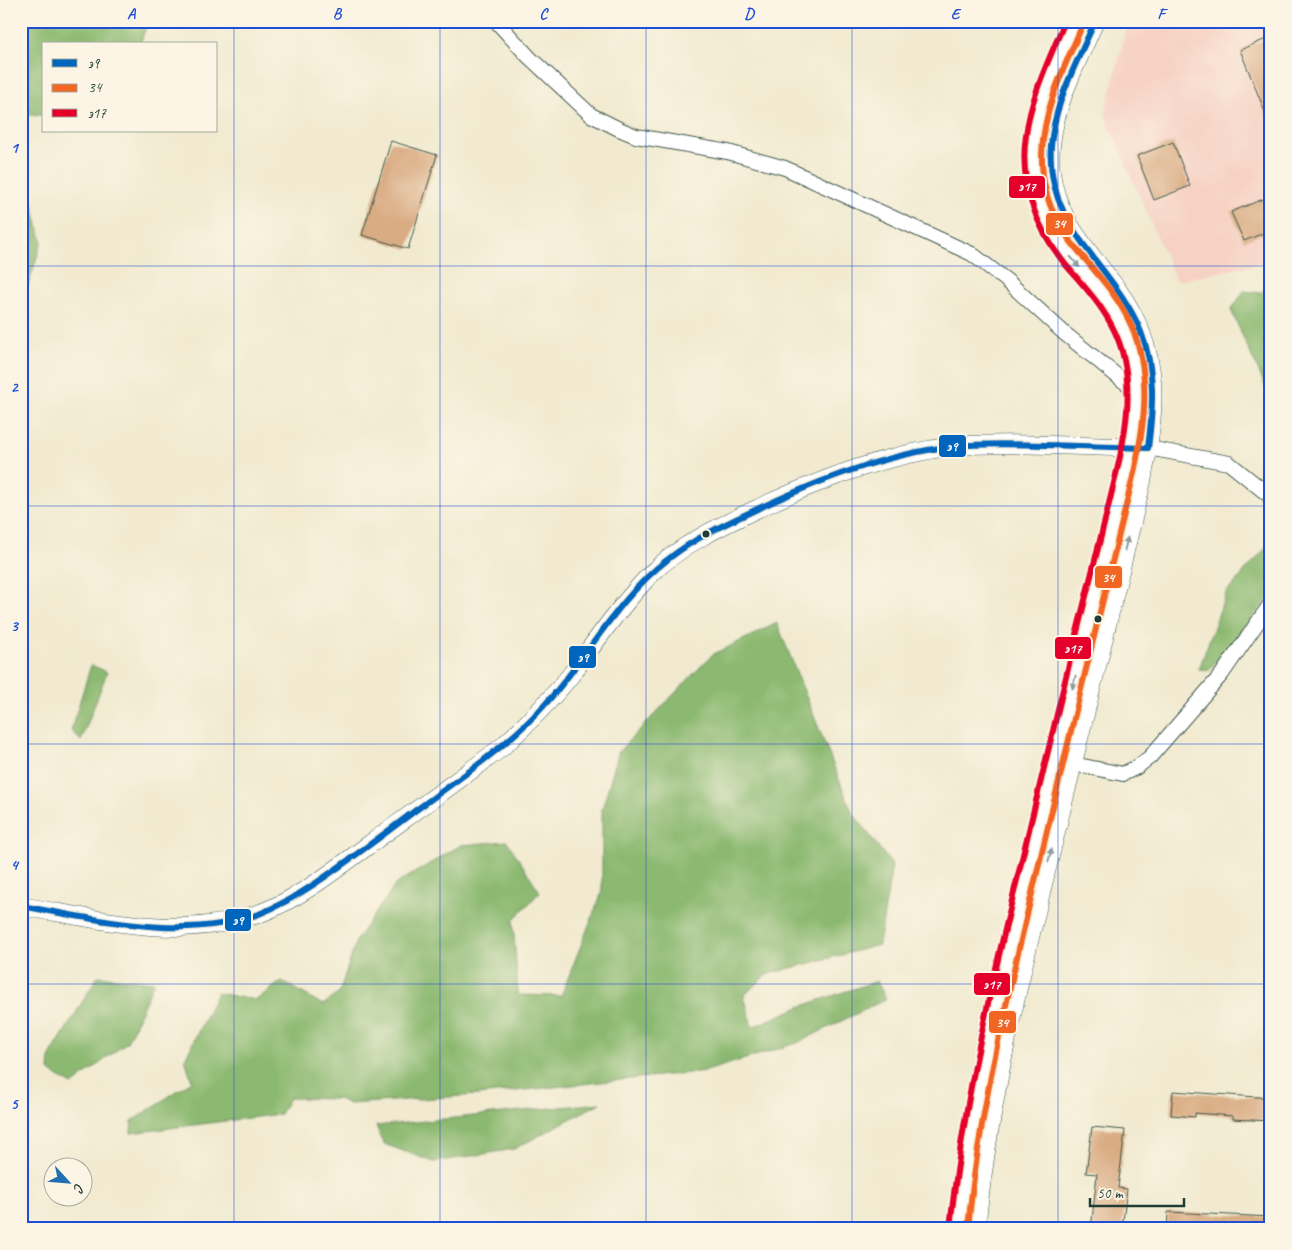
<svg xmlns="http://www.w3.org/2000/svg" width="1292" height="1250" viewBox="0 0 1292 1250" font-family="Caveat,sans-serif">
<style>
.built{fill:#f6d2c4}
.forest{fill:#8cb971;stroke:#567b52}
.building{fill:#d9ac83}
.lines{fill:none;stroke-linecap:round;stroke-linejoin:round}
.minor-casing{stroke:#3e574b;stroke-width:16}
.tertiary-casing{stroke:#3e574b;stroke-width:19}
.minor{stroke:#fff;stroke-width:14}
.tertiary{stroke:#fff;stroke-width:18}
.bus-1-casing{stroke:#fcf5e5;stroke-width:10}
.bus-2-casing{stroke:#fcf5e5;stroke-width:10}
.bus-3-casing{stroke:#fcf5e5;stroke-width:10}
.bus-1{stroke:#0065bd;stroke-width:6}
.bus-2{stroke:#f26522;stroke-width:6}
.bus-3{stroke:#e4002b;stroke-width:6}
.oneway{fill:#8f9e9a}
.grid{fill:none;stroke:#1d4ed8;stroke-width:1;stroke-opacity:0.55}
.bus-dot{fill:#1f3d34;stroke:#fcf5e5;stroke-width:2}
.line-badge{stroke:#fcf5e5;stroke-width:2}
.badge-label{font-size:14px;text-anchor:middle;font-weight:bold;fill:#fff}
.neatline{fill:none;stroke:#1d4ed8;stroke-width:2}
.grid-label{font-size:16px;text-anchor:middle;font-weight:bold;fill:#1d4ed8}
</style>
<rect width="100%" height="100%" fill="#fcf5e5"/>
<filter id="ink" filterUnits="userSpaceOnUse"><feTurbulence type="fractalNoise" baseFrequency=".02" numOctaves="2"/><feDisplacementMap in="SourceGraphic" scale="10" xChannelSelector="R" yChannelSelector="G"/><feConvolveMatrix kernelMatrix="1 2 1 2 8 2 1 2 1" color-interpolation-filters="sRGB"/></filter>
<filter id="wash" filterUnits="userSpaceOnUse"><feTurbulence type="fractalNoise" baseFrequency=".0096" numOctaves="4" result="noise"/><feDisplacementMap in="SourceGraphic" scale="20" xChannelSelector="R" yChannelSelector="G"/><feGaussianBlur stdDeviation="1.12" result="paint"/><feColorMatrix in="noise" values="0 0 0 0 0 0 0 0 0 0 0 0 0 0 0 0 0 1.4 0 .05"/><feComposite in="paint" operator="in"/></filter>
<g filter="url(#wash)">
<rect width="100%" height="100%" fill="#f1ead0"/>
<path class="built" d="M1128 21H1271V261L1176 281 1105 115Z"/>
<path class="forest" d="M21 21H148L140 44H44V115L21 114Z
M21 156 42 241 21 308Z
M1271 282V399L1231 310 1244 291 1261 293Z
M1271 542V595L1209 670 1199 669 1226 593Z
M777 623 852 812 892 865 879 945 768 974 744 995 752 1027 802 1006 877 981 886 999 797 1043 706 1071 477 1095 349 1104 339 1099 289 1098 280 1114 131 1133 132 1121 192 1081 185 1059 217 993 256 1000 282 981 323 1005 339 993 357 939 396 884 461 845 507 841 540 892 513 920 518 995 561 996 602 892V809L619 751 712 655Z
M91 665 107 672 81 741 71 730Z
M98 976 154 982 127 1042 72 1085 49 1071 50 1056Z
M600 1103 514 1149 434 1162 384 1144 376 1126Z"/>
<g id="blocks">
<path class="building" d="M1271 37V124H1270L1240 50Z
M391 141 437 155 408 249 362 235Z
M1173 142 1190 186 1154 200 1137 156Z
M1263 199 1271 218V230L1244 241 1231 212Z
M1173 1091 1271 1098V1121L1233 1119V1116L1195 1113V1117L1171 1115Z
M1092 1127 1125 1130 1118 1188 1127 1189 1122 1229H1091L1097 1174 1086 1173Z
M1168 1212 1271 1217V1229H1167Z"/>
</g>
</g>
<g filter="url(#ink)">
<use href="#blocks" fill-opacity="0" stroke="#3e574b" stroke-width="1"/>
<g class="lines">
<defs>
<path id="minor" d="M496 21 529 57 591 115 619 129 636 136 728 152 785 168 972 254 1006 280 1064 333 1137 392
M1148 448 1229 463 1271 497
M1073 764 1123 774 1137 767 1150 757 1222 674 1271 603"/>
<path id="tertiary" d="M21 906C75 915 128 928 183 927 208 926 234 922 258 914 299 899 335 870 370 844 414 812 459 780 502 747 526 725 549 702 570 676 597 640 621 604 653 572 683 543 725 524 763 506 825 478 887 454 955 446 986 443 1018 444 1050 445 1083 446 1115 447 1148 448
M959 1229C968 1113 997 1000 1024 888 1056 752 1090 616 1124 479 1134 433 1143 388 1128 342 1116 304 1085 276 1062 246 1042 220 1033 186 1033 154 1033 108 1058 62 1075 21
M976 1229C989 1101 1020 976 1051 852 1082 728 1112 605 1142 481 1156 409 1163 352 1117 289 1090 252 1056 220 1051 172 1045 120 1075 68 1095 21"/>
</defs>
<use href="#minor" class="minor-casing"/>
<use href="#tertiary" class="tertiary-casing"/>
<use href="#minor" class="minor"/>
<use href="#tertiary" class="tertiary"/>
<defs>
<path id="bus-1" d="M21 906C98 919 183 942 259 914 279 906 298 895 316 883 350 860 383 835 416 810 459 779 503 749 539 711 585 663 615 600 667 560 693 539 723 525 753 511 817 481 884 454 955 446 984 443 1014 444 1044 445 1079 446 1113 447 1148 448 1153 409 1156 370 1141 332 1114 264 1045 229 1051 146 1054 102 1078 61 1095 21"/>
<path id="bus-2" d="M968 1229C979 1112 1007 999 1034 885 1066 750 1099 616 1132 481 1144 430 1153 375 1131 325 1101 259 1040 238 1042 154 1043 108 1065 66 1083 24"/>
<path id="bus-3" d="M950 1228C962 1114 987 1003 1014 892 1033 812 1052 732 1072 652 1083 607 1095 561 1106 516 1114 482 1124 447 1127 411 1129 383 1126 355 1114 330 1102 305 1083 285 1065 264 1035 227 1019 182 1026 135 1031 95 1050 58 1065 21"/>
</defs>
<use href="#bus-1" class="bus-1-casing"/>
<use href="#bus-2" class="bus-2-casing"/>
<use href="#bus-3" class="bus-3-casing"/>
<use href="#bus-1" class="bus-1"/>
<use href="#bus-2" class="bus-2"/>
<use href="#bus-3" class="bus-3"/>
</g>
<defs><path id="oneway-solid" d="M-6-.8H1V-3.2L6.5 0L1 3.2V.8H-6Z" transform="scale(1.25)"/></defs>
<g class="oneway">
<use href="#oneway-solid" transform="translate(1075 262) rotate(50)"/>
<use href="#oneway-solid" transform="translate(1126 544) rotate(-76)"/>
<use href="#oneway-solid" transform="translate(1074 682) rotate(104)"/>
<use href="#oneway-solid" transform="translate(1050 855) rotate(-76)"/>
</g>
</g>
<path class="grid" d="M234 21V1229M440 21V1229M646 21V1229M852 21V1229M1058 21V1229M21 266H1271M21 506H1271M21 744H1271M21 984H1271"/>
<g class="bus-dot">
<circle cx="706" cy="534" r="4.5"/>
<circle cx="1098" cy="619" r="4.5"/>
</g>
<g class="line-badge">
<rect x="1008" y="175" width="38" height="24" rx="5" fill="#e4002b"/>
<rect x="1045" y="212" width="29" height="24" rx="5" fill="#f26522"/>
<rect x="938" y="434" width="29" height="24" rx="5" fill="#0065bd"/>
<rect x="1094" y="565" width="29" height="24" rx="5" fill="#f26522"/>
<rect x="1054" y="636" width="38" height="24" rx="5" fill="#e4002b"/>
<rect x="568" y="645" width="29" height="24" rx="5" fill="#0065bd"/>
<rect x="224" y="908" width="28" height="24" rx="5" fill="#0065bd"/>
<rect x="973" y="972" width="38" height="24" rx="5" fill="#e4002b"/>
<rect x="988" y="1010" width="29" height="24" rx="5" fill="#f26522"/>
</g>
<g class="badge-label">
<text x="1027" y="191">э17</text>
<text x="1059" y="228">34</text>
<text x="952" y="451">э9</text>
<text x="1108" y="582">34</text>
<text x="1073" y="653">э17</text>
<text x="583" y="662">э9</text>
<text x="238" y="925">э9</text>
<text x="992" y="989">э17</text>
<text x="1002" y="1027">34</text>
</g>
<rect width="1292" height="1250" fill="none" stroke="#fcf5e5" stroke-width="55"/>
<rect x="42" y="42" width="175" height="90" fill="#fcf5e5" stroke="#a4ab9e"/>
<rect x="52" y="59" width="25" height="8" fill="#0065bd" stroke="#a4ab9e"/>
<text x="88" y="68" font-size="15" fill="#1f3d34">э9</text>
<rect x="52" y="84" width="25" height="8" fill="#f26522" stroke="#a4ab9e"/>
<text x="88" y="92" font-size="15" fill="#1f3d34">34</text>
<rect x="52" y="109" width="25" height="8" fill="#e4002b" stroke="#a4ab9e"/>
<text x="88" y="118" font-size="15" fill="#1f3d34">э17</text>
<g transform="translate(68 1182) rotate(116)"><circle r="24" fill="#fcf5e5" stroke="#a4ab9e"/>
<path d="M0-4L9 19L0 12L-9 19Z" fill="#1f6fb2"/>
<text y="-8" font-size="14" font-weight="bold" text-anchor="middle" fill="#1f3d34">С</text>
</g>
<path d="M1090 1198v8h94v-8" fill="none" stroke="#1f3d34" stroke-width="2.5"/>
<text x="1097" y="1198" font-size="15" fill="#1f3d34" stroke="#fcf5e5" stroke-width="4" paint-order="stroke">50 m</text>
<rect x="28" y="28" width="1236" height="1194" class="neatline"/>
<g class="grid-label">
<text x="131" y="19">A</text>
<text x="337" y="19">B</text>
<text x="543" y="19">C</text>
<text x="749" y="19">D</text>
<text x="955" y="19">E</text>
<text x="1161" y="19">F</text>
<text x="14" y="153">1</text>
<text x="14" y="392">2</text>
<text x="14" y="631">3</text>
<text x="14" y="870">4</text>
<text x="14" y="1109">5</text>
</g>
</svg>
